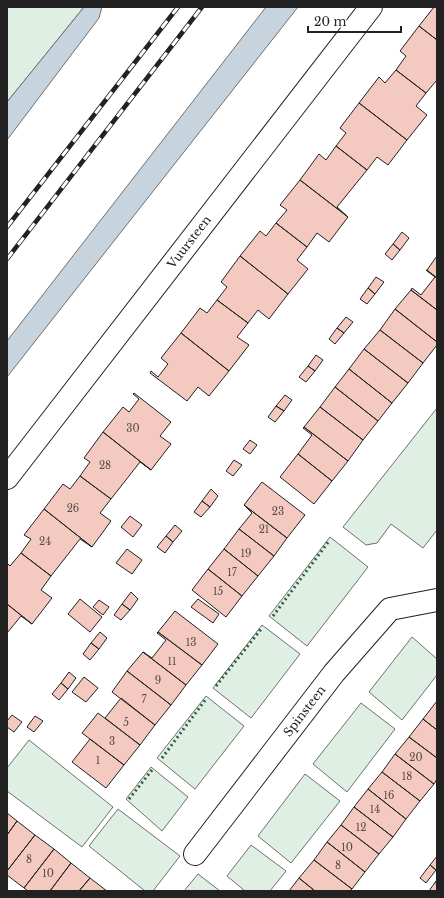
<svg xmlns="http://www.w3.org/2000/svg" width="444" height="898" viewBox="0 0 444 898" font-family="'Libre Baskerville',serif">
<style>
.green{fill:#e0efe3;stroke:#6f6f6f}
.water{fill:#c7d3dd;stroke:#6f6f6f}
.building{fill:#f3c9c0;stroke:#222}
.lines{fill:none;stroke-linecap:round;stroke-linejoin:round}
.minor-casing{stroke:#222;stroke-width:24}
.minor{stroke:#fff;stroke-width:22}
.rail-casing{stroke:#222;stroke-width:4.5}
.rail{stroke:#fff;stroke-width:3;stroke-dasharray:9;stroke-linecap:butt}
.hedge{stroke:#2f5e38;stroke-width:3;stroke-dasharray:2 3;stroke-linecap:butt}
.labels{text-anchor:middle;stroke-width:3;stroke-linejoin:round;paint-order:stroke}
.number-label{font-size:10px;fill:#564c4a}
.street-label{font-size:12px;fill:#222;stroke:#fff}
</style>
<rect width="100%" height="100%" fill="#fff"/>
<path class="green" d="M7 7H84L7 102Z
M437 408V530L423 548 391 524 377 543 366 545 343 527Z
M330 537 368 567 307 646 269 616Z
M262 625 300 654 251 718 213 688Z
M412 637 437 659V675L402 720 369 692Z
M206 696 244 726 195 789 157 758Z
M361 703 395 729 347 792 313 764Z
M29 740 113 807 82 847 7 791V768Z
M151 767 188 797 162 831 126 799Z
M305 774 340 801 291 863 258 836Z
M118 809 180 856 153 891H145L89 846Z
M251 845 286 871 270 891H245L227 876Z
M198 874 220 891H184Z"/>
<path class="water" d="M84 7H102L99 18 7 140V102Z
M266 7H298L7 377V341Z"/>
<path class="building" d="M434 7H437V40L419 26Z
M419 26 437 40V80L426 93 396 70 406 56 400 51Z
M396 70 426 93 416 106 427 115 407 140 359 103 379 77 385 83Z
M359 103 407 140 388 165 377 157 367 170 336 146 346 133 340 128Z
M336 146 367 170 337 207 348 217 300 180 319 154 326 160Z
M300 180 348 217 329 242 317 233 307 247 276 223 287 210 280 205Z
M276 223 307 247 297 260 308 269 288 294 240 256 260 231 266 236Z
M402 232 409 238 400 250 393 244Z
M393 244 400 250 392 260 385 254Z
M240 256 288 294 269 319 258 310 248 323 217 300 227 287 221 282Z
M437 256V278L427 270Z
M426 270 437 278V310L411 290 412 288 421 295 435 277Z
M376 277 384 282 375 294 368 288Z
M368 288 375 294 367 304 360 299Z
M411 290 437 310V342L395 309Z
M217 300 248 323 237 337 249 345 229 371 181 333 200 308 207 313Z
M395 309 437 342V345L423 363 380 330Z
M346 317 353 322 344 333 337 328Z
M337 328 344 333 335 344 329 339Z
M380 330 423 363 408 383 364 349Z
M181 333 229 371 209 396 198 387 187 401 150 373 151 371 158 377 168 364 161 358Z
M364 349 408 383 392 403 349 369Z
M316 355 323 360 315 371 308 366Z
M308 366 315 371 306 382 299 377Z
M349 369 392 403 378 421 335 387Z
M335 387 378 421 363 440 320 407Z
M134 393 171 422 160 436 171 444 151 470 103 432 123 407 129 412 139 399 133 394Z
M285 395 292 400 284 411 276 406Z
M276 406 284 411 275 422 268 417Z
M320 407 363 440 348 461 304 427Z
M304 427 348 461 332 481 298 454 312 435 303 428Z
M103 432 151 470 140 462 111 499 80 476 90 462 84 458Z
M250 440 257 445 250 454 243 449Z
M298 454 332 481 314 504 280 477Z
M234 460 242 465 233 476 226 471Z
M80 476 111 499 100 513 111 521 92 547 44 509 63 484 70 489Z
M262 482 305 515 287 538 244 505Z
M211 489 218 496 210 507 202 501Z
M202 501 210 507 201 517 194 512Z
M244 505 287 538 274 556 239 529 252 513Z
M44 509 92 547 80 539 51 576 21 553 31 539 24 535Z
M130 516 142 525 133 537 121 527Z
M175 525 182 531 173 542 166 536Z
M239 529 274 556 258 576 224 549Z
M166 536 173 542 165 553 157 547Z
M127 549 142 560 132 574 116 563Z
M224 549 258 576 242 596 208 569Z
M21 553 51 576 41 590 52 598 32 624 7 604V563L10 566Z
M208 569 242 596 226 617 192 590Z
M131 592 138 599 130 610 122 604Z
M80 599 102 617 90 632 68 614Z
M198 599 219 614 213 623 191 607Z
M99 600 109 607 103 615 93 607Z
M7 604 32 624 21 616 7 633Z
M122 604 130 610 121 620 114 615Z
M175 611 218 644 202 665 158 632Z
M100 632 107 638 99 649 91 643Z
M158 632 202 665 186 685 143 652 152 658 166 640 157 633Z
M91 643 99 649 90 660 83 654Z
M143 652 186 685 171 705 127 671Z
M127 671 171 705 155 725 112 692Z
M69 672 76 678 68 689 61 683Z
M84 677 98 688 86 702 72 692Z
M61 683 68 689 59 700 52 694Z
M121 698 155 725 140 745 105 718Z
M437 701V730L423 719Z
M98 713 140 745 124 765 82 733Z
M12 715 22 722 14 732 7 727V721Z
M35 716 43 721 34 732 27 727Z
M423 719 437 730V758L409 737Z
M409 737 437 758V779L434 784 395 754Z
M90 739 124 765 106 788 72 762Z
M395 754 434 784 420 801 382 772Z
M382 772 420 801 406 819 368 789Z
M368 789 406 819 393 837 354 807Z
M354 807 393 837 379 854 341 825Z
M7 813 17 821 7 835Z
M17 821 35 835 7 871V835Z
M341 825 379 854 365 872 327 842Z
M35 835 54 849 24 888 7 875V871Z
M327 842 365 872 352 889 314 860Z
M54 849 71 863 50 891H28L24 888Z
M437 856V869L436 870 430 865Z
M314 860 352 889 350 891H315L299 878Z
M71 863 90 878 79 891H50Z
M430 865 436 870 426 883 420 878Z
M90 878 107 891H79Z
M299 878 315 891H289Z
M436 881 437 891H429Z"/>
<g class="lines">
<defs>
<g id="minor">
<path id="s1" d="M7 478 371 7"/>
<path id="s2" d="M195 854 334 673 390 609 437 600"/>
</g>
</defs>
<use href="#minor" class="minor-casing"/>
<use href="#minor" class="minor"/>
<defs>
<path id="rail" d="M7 227 178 7
M7 259 202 7"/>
</defs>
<use href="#rail" class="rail-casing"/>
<use href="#rail" class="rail"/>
<path class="hedge" d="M273 616 329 541
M216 686 262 628
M162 758 206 699
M129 799 152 770"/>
</g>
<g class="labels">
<g class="number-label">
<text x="133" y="432">30</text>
<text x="105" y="469">28</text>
<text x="73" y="512">26</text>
<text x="278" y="515">23</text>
<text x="264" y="533">21</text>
<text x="45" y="545">24</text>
<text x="246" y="557">19</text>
<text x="232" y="576">17</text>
<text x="218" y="595">15</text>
<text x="191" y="646">13</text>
<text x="172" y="665">11</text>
<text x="158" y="684">9</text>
<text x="144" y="703">7</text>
<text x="126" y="726">5</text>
<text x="112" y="745">3</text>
<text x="416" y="761">20</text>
<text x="98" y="764">1</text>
<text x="407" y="780">18</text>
<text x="389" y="799">16</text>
<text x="375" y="813">14</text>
<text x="361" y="831">12</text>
<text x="347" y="851">10</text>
<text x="29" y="863">8</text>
<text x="338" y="869">8</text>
<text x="48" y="877">10</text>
</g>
<g class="street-label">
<text dy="4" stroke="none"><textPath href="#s1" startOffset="298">Vuursteen</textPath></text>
<text dy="4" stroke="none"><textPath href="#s2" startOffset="180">Spinsteen</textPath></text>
</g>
</g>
<rect width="444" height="898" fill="none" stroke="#222222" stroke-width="16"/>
<path d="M308 26v6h93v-6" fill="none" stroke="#222222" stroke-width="2"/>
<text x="314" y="26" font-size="12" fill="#222222" stroke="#ffffff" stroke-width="3" paint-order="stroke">20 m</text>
</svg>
